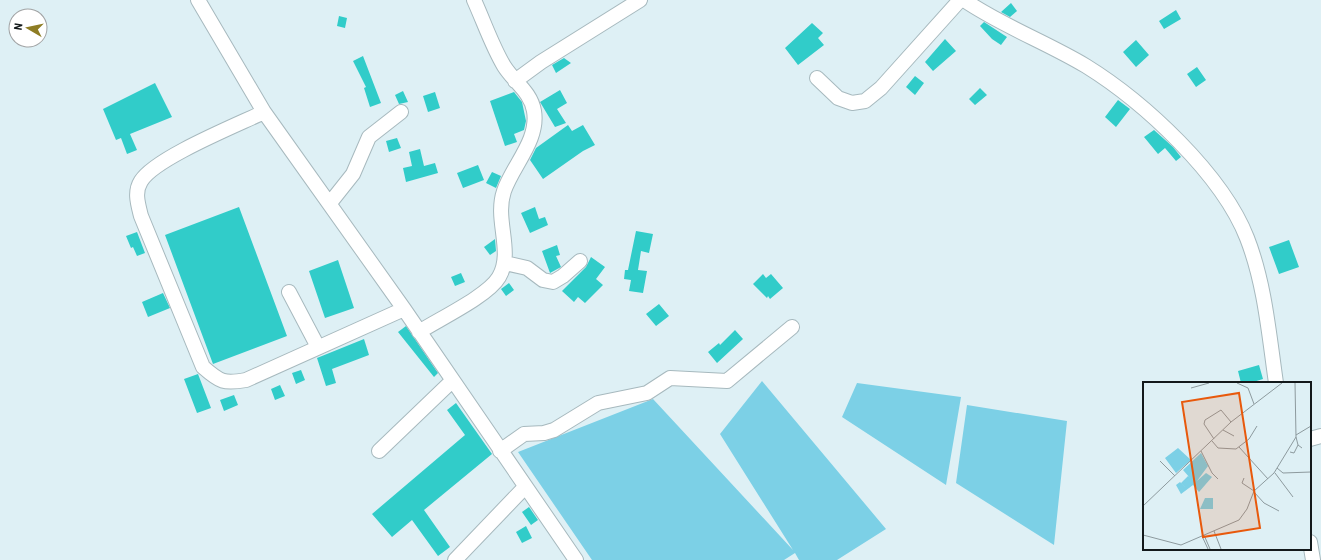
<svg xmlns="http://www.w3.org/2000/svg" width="1321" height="560" viewBox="0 0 1321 560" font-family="'Roboto Condensed',sans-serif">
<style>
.green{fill:#7cd0e6}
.building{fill:#31ccc9}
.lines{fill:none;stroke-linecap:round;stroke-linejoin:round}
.minor-casing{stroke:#a7b9be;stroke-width:16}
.minor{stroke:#fff;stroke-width:14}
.inset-road{fill:none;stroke:#8d9a9e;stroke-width:1}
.view{fill:#e8590c;fill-opacity:0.15;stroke:#e8590c;stroke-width:2}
.inset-edge{fill:none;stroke:#13191b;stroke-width:2}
</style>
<rect width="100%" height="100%" fill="#def0f5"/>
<path class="green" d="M762 381 886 529 837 560H799L795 553 784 560H592L518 452 653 399 793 550 720 434Z
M857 383 961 397 946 485 842 417Z
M967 405 1067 421 1054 545 956 483Z"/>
<path class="building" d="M1011 3 1017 11 1010 17 1001 12Z
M1176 10 1181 19 1164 29 1159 21Z
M339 16 347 18 345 28 337 26Z
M984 22 1007 37 1001 45 992 39 980 26Z
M812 23 823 33 818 38 824 45 798 65 785 48Z
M945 39 956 51 933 71 925 62Z
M1136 40 1149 55 1136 67 1123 52Z
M363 56 381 103 370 107 364 88 366 87 353 61Z
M564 58 571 63 556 73 552 65Z
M1197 67 1206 80 1196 87 1187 74Z
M915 76 924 83 915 95 906 87Z
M155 83 172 117 130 134 137 150 127 154 121 138 116 140 103 109Z
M980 88 987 95 975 105 969 99Z
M560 90 567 103 557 109 566 123 555 127 540 102Z
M403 91 408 102 399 104 395 95Z
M435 92 440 108 428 112 423 96Z
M514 92 522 102 526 121 524 130 514 134 517 142 505 146 490 101Z
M1118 100 1130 109 1116 127 1105 117Z
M568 125 572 131 583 125 595 145 583 151 543 179 530 160 536 148Z
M1154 130 1173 147 1181 157 1176 161 1165 148 1158 154 1144 137Z
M397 138 401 148 389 152 386 141Z
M420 149 424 166 435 163 438 173 406 182 403 168 412 166 409 152Z
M478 165 484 180 463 188 457 173Z
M492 172 501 176 496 188 486 183Z
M239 207 287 336 213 364 165 235Z
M535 207 539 219 545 217 548 225 530 233 521 213Z
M636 231 653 234 649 253 641 251 638 270 647 271 643 293 629 291 631 280 624 279 625 270H628Z
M137 232 145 253 137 256 133 247 131 248 126 236Z
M495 239 496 251 490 255 484 247Z
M1289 240 1299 267 1279 274 1269 247Z
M557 245 560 255 556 256 561 267 550 273 542 251Z
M591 257 605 267 596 279 603 285 585 303 578 297 574 302 562 291 586 267Z
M338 260 354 308 325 318 309 271Z
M461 273 465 282 455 286 451 277Z
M763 274 766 278 771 274 783 288 770 299 768 296 767 298 753 284Z
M509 283 514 290 506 296 501 289Z
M163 293 170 308 148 317 142 302Z
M659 304 669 316 656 326 646 314Z
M406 326 438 373 434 377 398 332Z
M735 330 743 339 717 363 708 352 719 343 720 345Z
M364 339 369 355 332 369 336 383 326 386 317 358Z
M1259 365 1263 379 1250 383H1241L1238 371Z
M301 370 305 380 296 384 292 373Z
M198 374 211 408 197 413 184 379Z
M280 385 285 396 275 400 271 389Z
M234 395 238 405 224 411 220 400Z
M456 403 492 454 424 510 450 547 438 556 412 520 392 537 372 514 465 435 447 410Z
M529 507 538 520 531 525 522 512Z
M526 526 532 538 522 543 516 532Z"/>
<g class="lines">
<defs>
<path id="minor" d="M198 0 264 112 404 309 576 560
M964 0C1002 26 1046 42 1086 66 1144 102 1222 174 1247 238 1265 284 1269 335 1276 383
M817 78 838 98 852 103 865 101 881 88 960 0
M515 81 541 62 640 0
M264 112C237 125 155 158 141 181 134 192 138 204 141 216L203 367C220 382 224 384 246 380L404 309
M330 203 353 174 369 137 401 112
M505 263 527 268 543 280 553 282 563 276 580 261
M289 292 318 347
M419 332C439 319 488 296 499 277 514 251 494 220 504 191 513 165 539 140 534 111 531 92 514 82 504 66 492 46 484 22 474 0
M1310 439 1321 436
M379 451 452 381
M500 451 524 434 544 433 554 430 598 403 647 393 670 378 727 381 792 327
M1310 542 1313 560
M455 560 525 487"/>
</defs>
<use href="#minor" class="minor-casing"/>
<use href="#minor" class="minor"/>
</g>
<g transform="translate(1143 382)">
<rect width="168" height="168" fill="#def0f5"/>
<path d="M35 66 48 78 33 91 22 76ZM58 71 65 84 54 99 63 91 69 95 56 110 50 103 38 112 33 103 37 100 42 105 38 101 45 94 47 96 40 88ZM62 116H70V127H57Z" fill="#7cd0e6"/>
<path class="inset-road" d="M94 1 105 6 111 22M48 6 66 1M80 48 91 54M153 53 168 44M153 55 155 63 159 66M71 57 61 42 62 38 78 28 88 40M69 59 75 66 93 67 106 57 114 44M96 65 125 97M58 69 69 91 75 97M147 70 151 71 155 63M17 79 32 94M134 86 140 91 168 90M132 91 150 115M101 96 99 101 111 109M111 110 121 121 136 129M0 124 88 40 139 1M71 149 78 167M0 153 38 163 96 138 104 127 111 109 131 91 153 55 152 1M61 153 67 167M59 154 65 167"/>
<path class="view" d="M96 11 117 146 60 155 39 20Z"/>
<rect width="168" height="168" class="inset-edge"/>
</g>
<g transform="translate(28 28) rotate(279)"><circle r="19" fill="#ffffff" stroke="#a1a3a4"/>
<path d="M0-3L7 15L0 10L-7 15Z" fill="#8e7d24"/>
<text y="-6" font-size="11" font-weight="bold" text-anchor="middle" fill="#13191b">N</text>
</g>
</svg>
